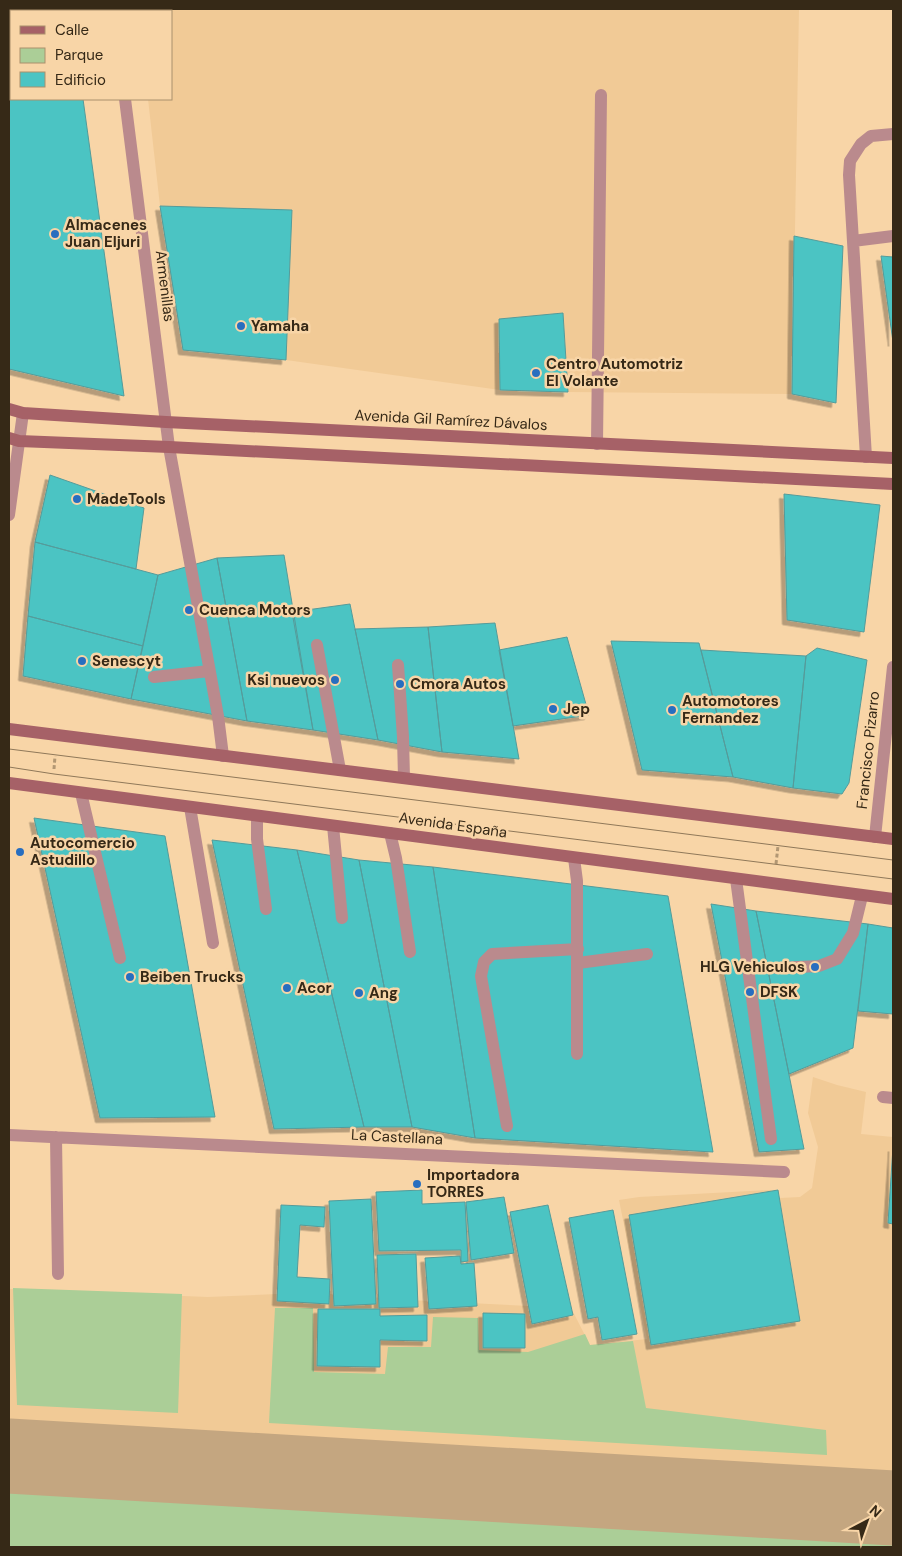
<svg xmlns="http://www.w3.org/2000/svg" width="902" height="1556" viewBox="0 0 902 1556" font-family="'DM Sans',sans-serif">
<style>
.built{fill:#f1ca96}
.green{fill:#abce97}
.lines{fill:none;stroke-linecap:round;stroke-linejoin:round}
.taxiway{stroke:#c4a680;stroke-width:75}
.building{fill:#4bc4c3;stroke:#559b9a;filter:url(#shadow)}
.path{stroke:#b29773;stroke-width:3;stroke-dasharray:4 2.5;stroke-linecap:butt}
.service{stroke:#ba8a8d;stroke-width:12}
.minor{stroke:#ba8a8d;stroke-width:12}
.secondary{stroke:#a66167;stroke-width:12}
.tram{stroke:#8f7859;stroke-width:1}
.poi-dot{fill:#286ebf;stroke:#f8d5a7;stroke-width:2}
.labels{text-anchor:middle;stroke-width:5;stroke-linejoin:round;paint-order:stroke}
.poi-label{font-size:15px;font-weight:bold;fill:#362917;stroke:#f8d5a7;text-anchor:start}
.street-label{font-size:15px;fill:#362917;stroke:#f8d5a7}
</style>
<defs>
<filter id="shadow"><feDropShadow dx="-4.5" dy="4.5" stdDeviation="0" flood-color="#0004"/></filter>
</defs>
<rect width="100%" height="100%" fill="#f8d5a7"/>
<path class="built" d="M138 9H799L792 394 568 392 563 313 499 320 500 390 286 360 292 211 160 206 148 99H171V11H138Z
M813 1077 837 1085 866 1092 861 1134 893 1137V1547H9V1289L208 1297 276 1294H335L408 1300 571 1308 590 1345 647 1339 619 1200 639 1197 771 1190 780 1198 800 1197 812 1188 818 1147 808 1113Z"/>
<path class="green" d="M13 1288 182 1294 178 1413 17 1405Z
M275 1308H313L314 1372 385 1374 388 1347H431L433 1317 478 1318 479 1350 528 1352 585 1334 590 1345 633 1341 646 1408 826 1430 827 1455 269 1423Z
M9 1491 893 1541V1547H9Z"/>
<g class="lines">
<path class="taxiway" d="M9 1456 893 1508"/>
</g>
<path class="building" d="M9 9H71V11H11V99H83L124 396 9 369Z
M160 206 292 210 286 360 183 350Z
M794 236 843 246 836 403 792 394Z
M881 256 893 257V342Z
M563 313 568 392 500 390 499 319Z
M50 475 144 508 136 569 35 542Z
M784 494 880 505 864 632 787 620Z
M35 542 158 575 143 646 28 616Z
M284 555 313 730 247 721 217 558Z
M217 558 247 721 131 699 158 575Z
M350 604 355 629 378 740 313 730 292 612Z
M28 616 143 646 131 699 23 676Z
M495 623 519 759 442 752 428 627Z
M428 627 442 752 378 740 355 629Z
M567 637 589 715 513 726 499 650Z
M611 641 699 643 733 777 642 770Z
M817 648 867 660 849 783 842 794 793 788 806 656Z
M701 650 806 656 793 788 733 777Z
M34 818 165 836 215 1117 100 1118Z
M212 840 297 850 364 1127 274 1129Z
M297 850 359 860 412 1127H364Z
M359 860 433 867 475 1138 412 1127Z
M433 867 668 896 713 1152 475 1138Z
M711 904 756 911 804 1149 759 1152Z
M756 911 868 924 853 1048 789 1074Z
M868 924 893 928V1014L858 1011Z
M893 1147V1224L888 1223Z
M422 1190V1204L465 1202 468 1261 461 1262V1250L379 1251 376 1192Z
M778 1190 800 1321 651 1345 629 1215Z
M504 1197 514 1253 471 1260 466 1202Z
M371 1199 376 1304 334 1306 329 1201Z
M281 1205 325 1207 324 1227 300 1225 297 1277 330 1279 329 1304 277 1301Z
M548 1205 573 1315 532 1324 510 1212Z
M613 1210 637 1334 602 1340 598 1317 588 1319 569 1218Z
M416 1254 418 1307 379 1308 377 1255Z
M460 1256 461 1264 474 1263 477 1306 429 1309 425 1258Z
M318 1309H380V1316L427 1315V1341L380 1340V1367L317 1366Z
M483 1313 525 1314V1348H483Z"/>
<g class="lines">
<path class="path" d="M54 769 55 756
M776 864 778 846"/>
<path class="service" d="M853 241 893 236
M597 444 601 95
M169 447 218 716 223 756
M866 457 849 175 850 161 861 144 871 136 893 134
M317 645 340 770
M398 665 403 737 404 778
M154 677 209 671
M81 793 120 958
M190 807 213 943
M257 816V839L266 909
M333 826 342 918
M390 833 396 858 410 952
M574 858 577 881V1054
M736 879 771 1139
M578 963 647 954
M777 968 819 966 837 959 853 933 862 896
M883 1097 893 1098
M507 1126 481 976 484 962 492 954 578 949"/>
<path class="minor" d="M114 9V11
M125 99 169 447
M9 515 23 413
M875 837 893 667
M9 1135 784 1172
M56 1137 58 1274"/>
<path class="secondary" d="M9 409 23 413 166 422 893 458
M9 438 19 441 169 447 893 484
M9 729 893 839
M9 783 893 899"/>
<path class="tram" d="M9 749 893 860
M9 767 54 774 893 879"/>
</g>
<g class="poi-dot">
<circle cx="55" cy="234" r="5"/>
<circle cx="241" cy="326" r="5"/>
<circle cx="536" cy="373" r="5"/>
<circle cx="77" cy="499" r="5"/>
<circle cx="189" cy="610" r="5"/>
<circle cx="82" cy="661" r="5"/>
<circle cx="335" cy="680" r="5"/>
<circle cx="400" cy="684" r="5"/>
<circle cx="553" cy="709" r="5"/>
<circle cx="672" cy="710" r="5"/>
<circle cx="20" cy="852" r="5"/>
<circle cx="815" cy="967" r="5"/>
<circle cx="130" cy="977" r="5"/>
<circle cx="287" cy="988" r="5"/>
<circle cx="750" cy="992" r="5"/>
<circle cx="359" cy="993" r="5"/>
<circle cx="417" cy="1184" r="5"/>
</g>
<g class="labels">
<g class="poi-label">
<text x="65" y="230">Almacenes<tspan x="65" dy="17">Juan Eljuri</tspan></text>
<text x="251" y="331">Yamaha</text>
<text x="546" y="369">Centro Automotriz<tspan x="546" dy="17">El Volante</tspan></text>
<text x="87" y="504">MadeTools</text>
<text x="199" y="615">Cuenca Motors</text>
<text x="92" y="666">Senescyt</text>
<text x="325" y="685" text-anchor="end">Ksi nuevos</text>
<text x="410" y="689">Cmora Autos</text>
<text x="682" y="706">Automotores<tspan x="682" dy="17">Fernandez</tspan></text>
<text x="563" y="714">Jep</text>
<text x="30" y="848">Autocomercio<tspan x="30" dy="17">Astudillo</tspan></text>
<text x="805" y="972" text-anchor="end">HLG Vehiculos</text>
<text x="140" y="982">Beiben Trucks</text>
<text x="297" y="993">Acor</text>
<text x="760" y="997">DFSK</text>
<text x="369" y="998">Ang</text>
<text x="427" y="1180">Importadora<tspan x="427" dy="17">TORRES</tspan></text>
</g>
<g class="street-label">
<text transform="translate(165 286) rotate(83)" y="5">Armenillas</text>
<text transform="translate(451 420) rotate(3)" y="5">Avenida Gil Ramírez Dávalos</text>
<text transform="translate(868 750) rotate(-84)" y="5">Francisco Pizarro</text>
<text transform="translate(453 825) rotate(8)" y="5">Avenida España</text>
<text transform="translate(397 1137) rotate(3)" y="5">La Castellana</text>
</g>
</g>
<rect width="902" height="1556" fill="none" stroke="#362917" stroke-width="20"/>
<rect x="10" y="10" width="162" height="90" fill="#f8d5a7" stroke="#aa906d"/>
<rect x="20" y="26" width="25" height="8" fill="#a66167" stroke="#aa906d"/>
<text x="55" y="35" font-size="15" fill="#362917">Calle</text>
<rect x="20" y="48" width="25" height="15" fill="#abce97" stroke="#aa906d"/>
<text x="55" y="60" font-size="15" fill="#362917">Parque</text>
<rect x="20" y="72" width="25" height="15" fill="#4bc4c3" stroke="#aa906d"/>
<text x="55" y="85" font-size="15" fill="#362917">Edificio</text>
<g transform="translate(867 1521) rotate(41)" stroke="#f8d5a7" stroke-width="4" paint-order="stroke">
<path d="M0-4L9 19L0 12L-9 19Z" fill="#362917"/>
<text y="-8" font-size="14" font-weight="bold" text-anchor="middle" fill="#362917">N</text>
</g>
</svg>
